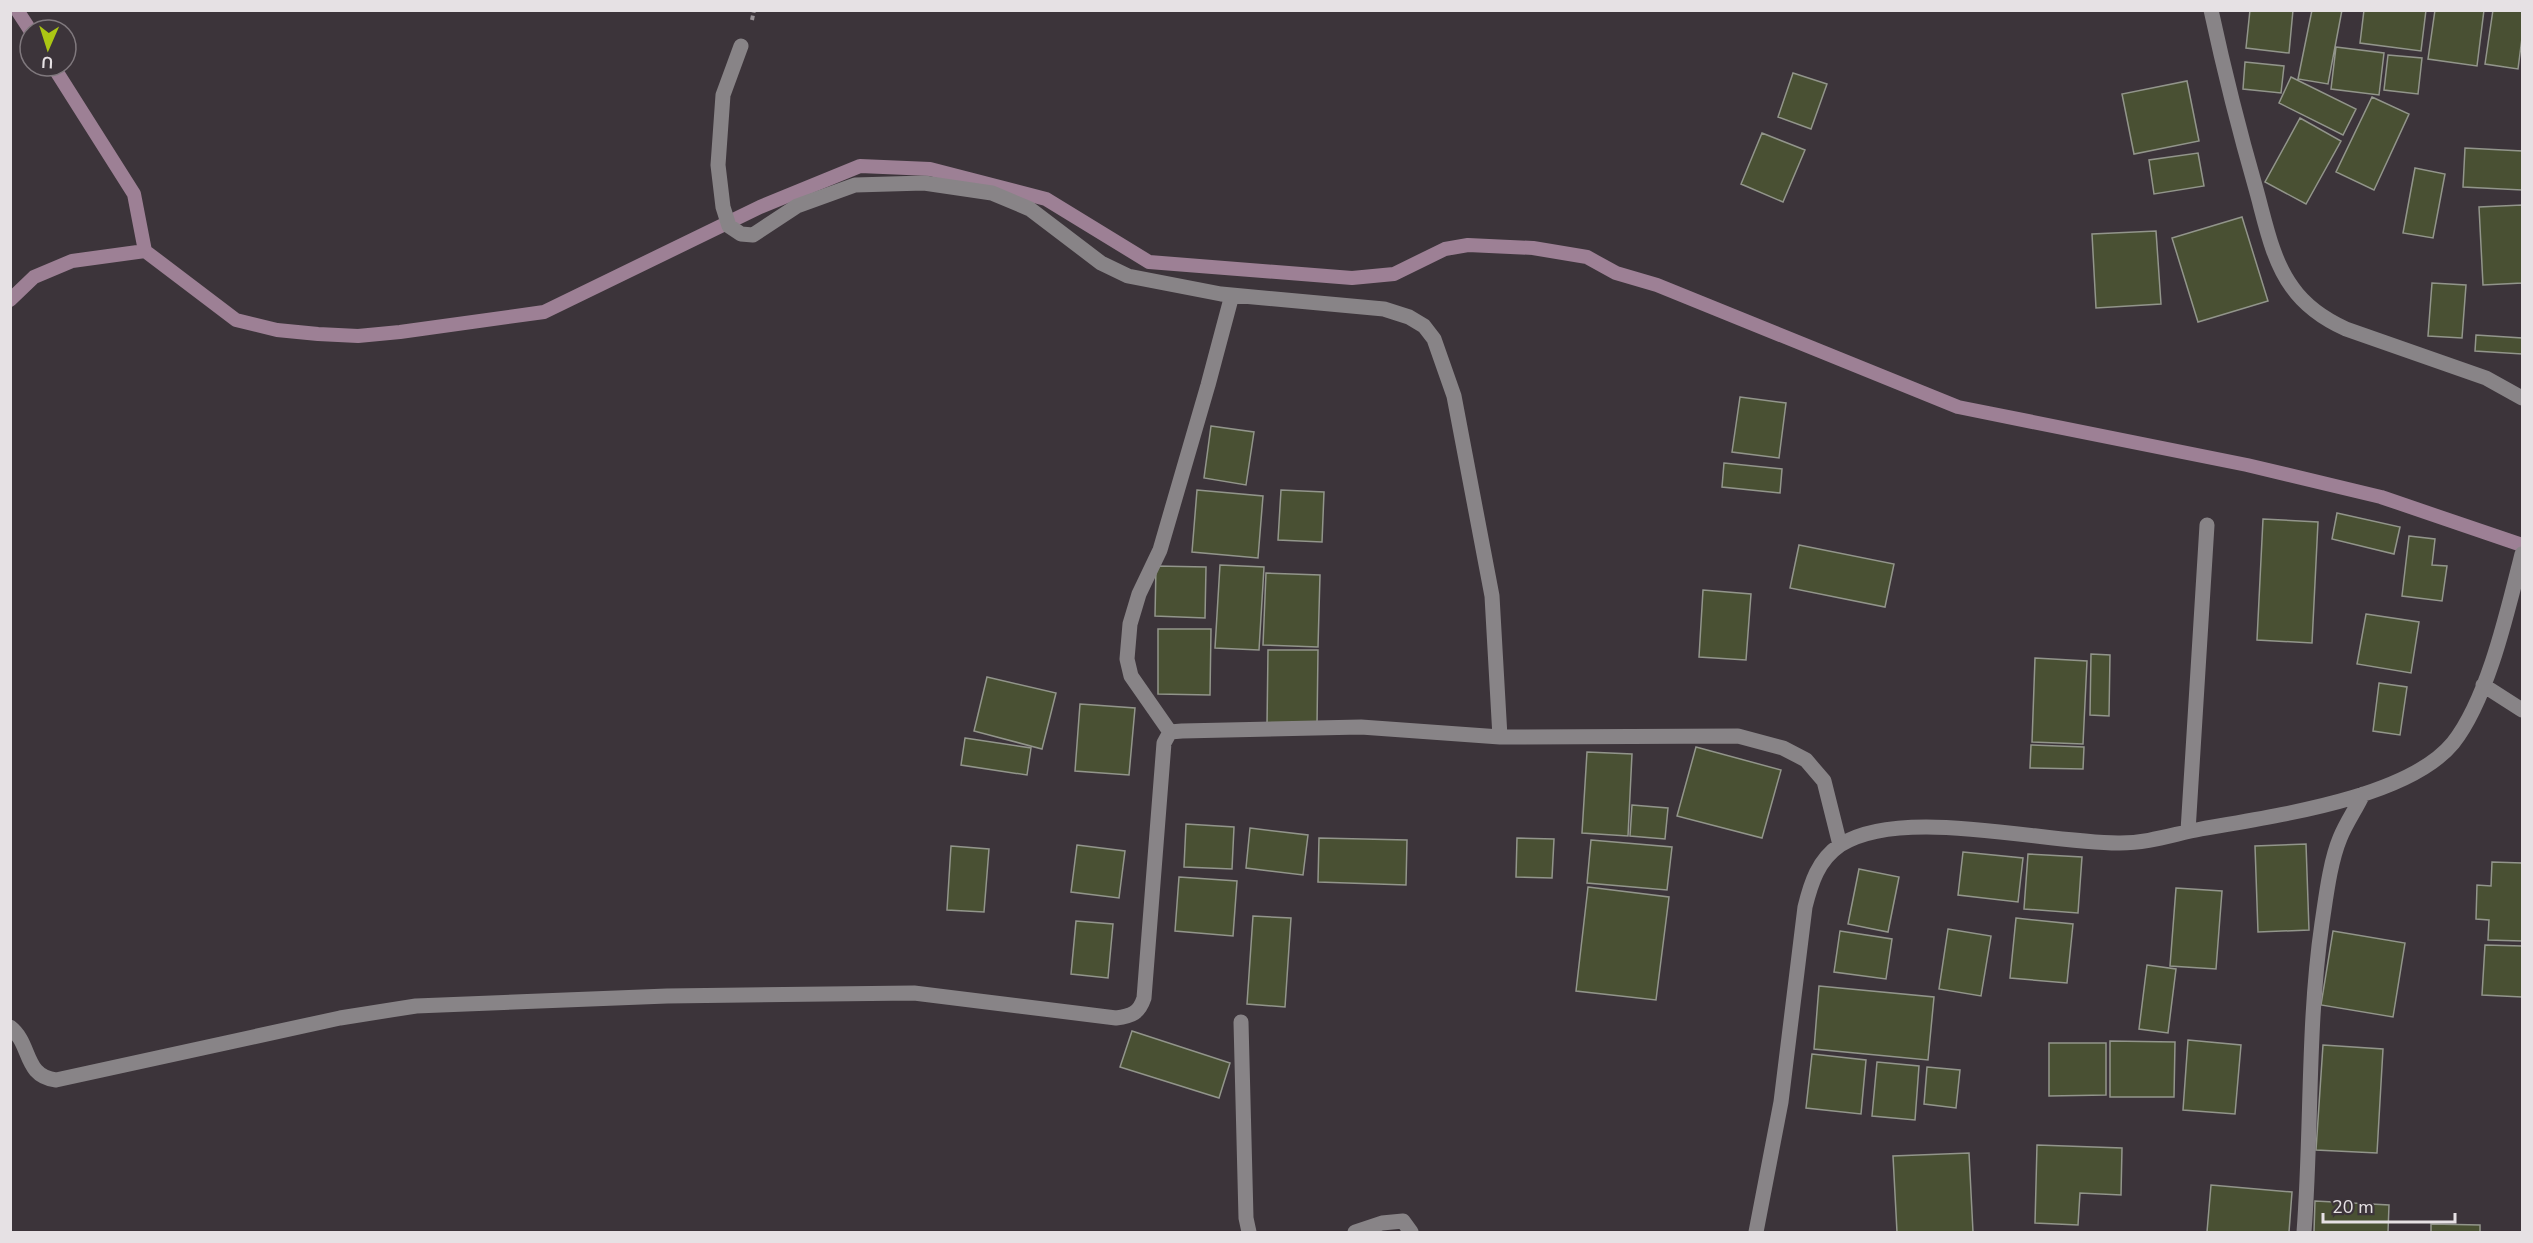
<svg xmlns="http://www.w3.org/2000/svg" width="2533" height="1243" viewBox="0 0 2533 1243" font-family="'Nunito Sans',sans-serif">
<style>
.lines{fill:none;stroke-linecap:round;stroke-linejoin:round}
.stream{stroke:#9d8095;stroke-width:14}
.building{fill:#495033;stroke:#92958b;stroke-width:1.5}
.path{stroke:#989296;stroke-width:4;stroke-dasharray:4.5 3;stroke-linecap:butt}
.minor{stroke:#888487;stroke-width:15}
</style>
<rect width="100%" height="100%" fill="#3c343a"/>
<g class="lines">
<path class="stream" d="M17 10 30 30
M53 66 134 194 145 251
M10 300 34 277 72 261 145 251 236 320 277 330 318 334 358 336 400 332 544 312 760 207 860 166 930 169 1046 199 1149 262 1352 278 1394 274 1445 249 1468 245 1533 248 1587 257 1616 273 1657 285 1958 407 2247 465 2381 497 2522 545"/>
</g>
<path class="building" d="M2250 10H2293L2289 53 2246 48Z
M2312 10H2342L2328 84 2298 79Z
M2364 10H2426L2421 51 2360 43Z
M2435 10H2484L2477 66 2428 59Z
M2493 10H2522V38L2518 69 2485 64Z
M2336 47 2384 53 2379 95 2331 89Z
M2388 55 2422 58 2418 94 2384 90Z
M2245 62 2284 66 2281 93 2243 89Z
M1793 73 1827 84 1811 129 1778 117Z
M2291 77 2356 109 2343 135 2279 103Z
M2187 81 2199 141 2134 154 2122 94Z
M2372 97 2409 114 2374 190 2336 172Z
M2300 118 2341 141 2306 204 2265 182Z
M1762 133 1805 150 1783 202 1741 184Z
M2465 148 2522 151V190L2463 187Z
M2198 153 2204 186 2154 194 2149 160Z
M2415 168 2445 174 2433 238 2403 233Z
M2522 205V283L2483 285 2479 207Z
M2242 217 2268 301 2198 322 2172 238Z
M2156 231 2161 304 2096 308 2092 234Z
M2432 283 2466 285 2462 338 2428 336Z
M2476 335 2522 338V354L2475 351Z
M1740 397 1786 403 1779 458 1732 452Z
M1211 426 1254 432 1246 485 1204 478Z
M1724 463 1782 469 1780 493 1722 487Z
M1197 490 1263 496 1258 558 1192 552Z
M1281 490 1324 492 1322 542 1278 540Z
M2337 513 2400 527 2394 554 2332 539Z
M2263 519 2318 522 2312 643 2257 640Z
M2409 536 2435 539 2432 565 2447 566 2442 601 2402 596Z
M1799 545 1894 564 1885 607 1790 588Z
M1220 565 1264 567 1259 650 1215 648Z
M1156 566 1206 567 1205 618 1155 616Z
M1266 573 1320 575 1318 647 1263 645Z
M1703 590 1751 594 1746 660 1699 657Z
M2366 614 2419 622 2411 673 2357 664Z
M1158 629H1211L1210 695 1158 694Z
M1268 650H1318L1317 726H1267Z
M2091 654 2110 655 2109 716 2090 715Z
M2035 658 2087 661 2083 744 2032 742Z
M987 677 1056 693 1042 749 974 731Z
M2379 683 2407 687 2400 735 2373 731Z
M1080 704 1135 708 1129 775 1075 771Z
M965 738 1031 748 1027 775 961 765Z
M2031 745 2084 747 2083 769 2030 768Z
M1696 747 1781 770 1762 838 1677 816Z
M1587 752 1632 754 1628 836 1582 833Z
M1632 805 1668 808 1665 839 1630 836Z
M1186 824 1234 827 1232 869 1184 867Z
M1250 828 1308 835 1303 875 1246 868Z
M1319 838 1407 840 1406 885 1318 882Z
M1517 838 1554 839 1552 878 1516 877Z
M1591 840 1672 847 1667 890 1587 883Z
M2306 844 2309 930 2258 932 2255 846Z
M1077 845 1125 851 1119 898 1071 892Z
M951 846 989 849 984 912 947 910Z
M1963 852 2023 858 2018 902 1958 895Z
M2028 854 2082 857 2078 913 2024 909Z
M2492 862 2522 863V941L2488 940 2489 920 2476 919 2477 885 2491 886Z
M1859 869 1899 877 1888 932 1848 924Z
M1179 877 1237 881 1233 936 1175 931Z
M1588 887 1669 897 1656 1000 1576 991Z
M2176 888 2222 891 2216 969 2170 966Z
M1253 916 1291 918 1285 1007 1247 1004Z
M2016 918 2073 924 2067 983 2010 978Z
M1076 921 1113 924 1108 978 1071 974Z
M1948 929 1991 936 1981 996 1939 989Z
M1840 931 1892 939 1886 979 1834 972Z
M2333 931 2405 943 2393 1017 2321 1005Z
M2485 945 2522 946V997L2482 995Z
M2147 965 2176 969 2168 1033 2139 1029Z
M1819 986 1934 997 1928 1060 1814 1049Z
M1132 1031 1230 1063 1219 1098 1120 1067Z
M2188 1040 2241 1045 2235 1114 2183 1110Z
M2110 1041 2175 1042 2174 1097H2110Z
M2049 1043H2106V1095L2049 1096Z
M2323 1045 2383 1049 2377 1153 2316 1150Z
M1812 1054 1866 1060 1861 1114 1806 1108Z
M1877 1062 1919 1066 1915 1120 1872 1116Z
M1927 1067 1960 1070 1956 1108 1924 1104Z
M2037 1145 2122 1148 2121 1195 2080 1193 2078 1225 2035 1223Z
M1969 1153 1973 1232H1897L1893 1156Z
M2211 1185 2292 1192 2289 1232H2207Z
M2315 1201 2389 1205 2388 1232H2314Z
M2431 1224 2480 1225V1232H2431Z"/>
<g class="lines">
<path class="path" d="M752 20 754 10"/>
<path class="minor" d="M2211 10C2224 70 2239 130 2256 189 2265 221 2272 260 2292 287 2306 307 2324 319 2346 329L2486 378 2522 398
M741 46 723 95 718 165 723 207 729 226 741 234 753 235 797 206 855 185 924 183 992 193 1030 209 1101 263 1128 276 1221 294 1384 309 1409 317 1424 326 1434 339 1454 396 1492 596 1500 737
M2483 685 2522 710
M1170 732 1131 676 1127 659 1130 624 1139 594 1160 550 1208 385 1232 295
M2188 831 2207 525
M1241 1022 1246 1218 1249 1232
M10 1027C32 1044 23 1076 56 1080L340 1018 416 1006 667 996 914 993 1116 1018C1132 1016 1139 1013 1144 998L1164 743 1170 732 1182 731 1361 727 1500 737 1738 736 1783 748 1806 760 1824 781 1840 845
M1355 1232 1382 1223 1403 1221 1411 1232
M1756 1232 1781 1102 1805 907C1811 883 1818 860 1840 845 1902 805 2046 844 2120 843 2149 843 2174 834 2201 829 2272 816 2407 799 2453 743 2488 699 2508 609 2522 554
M2304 1232C2312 1129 2307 1026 2322 923 2326 897 2330 862 2340 838 2346 823 2356 809 2363 794"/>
</g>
<rect width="2533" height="1243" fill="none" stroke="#e6e1e4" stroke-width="24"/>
<g transform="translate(48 48) rotate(183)"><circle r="28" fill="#3c343a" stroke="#80797e" stroke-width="1.5"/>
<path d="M0-4.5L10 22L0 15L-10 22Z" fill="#abc614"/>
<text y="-9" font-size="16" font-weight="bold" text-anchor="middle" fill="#e6e1e4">U</text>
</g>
<path d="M2323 1213v9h132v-9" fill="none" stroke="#e6e1e4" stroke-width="3"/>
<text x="2332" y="1213" font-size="18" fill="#e6e1e4" stroke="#3c343a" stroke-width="4.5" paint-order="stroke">20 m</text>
</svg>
